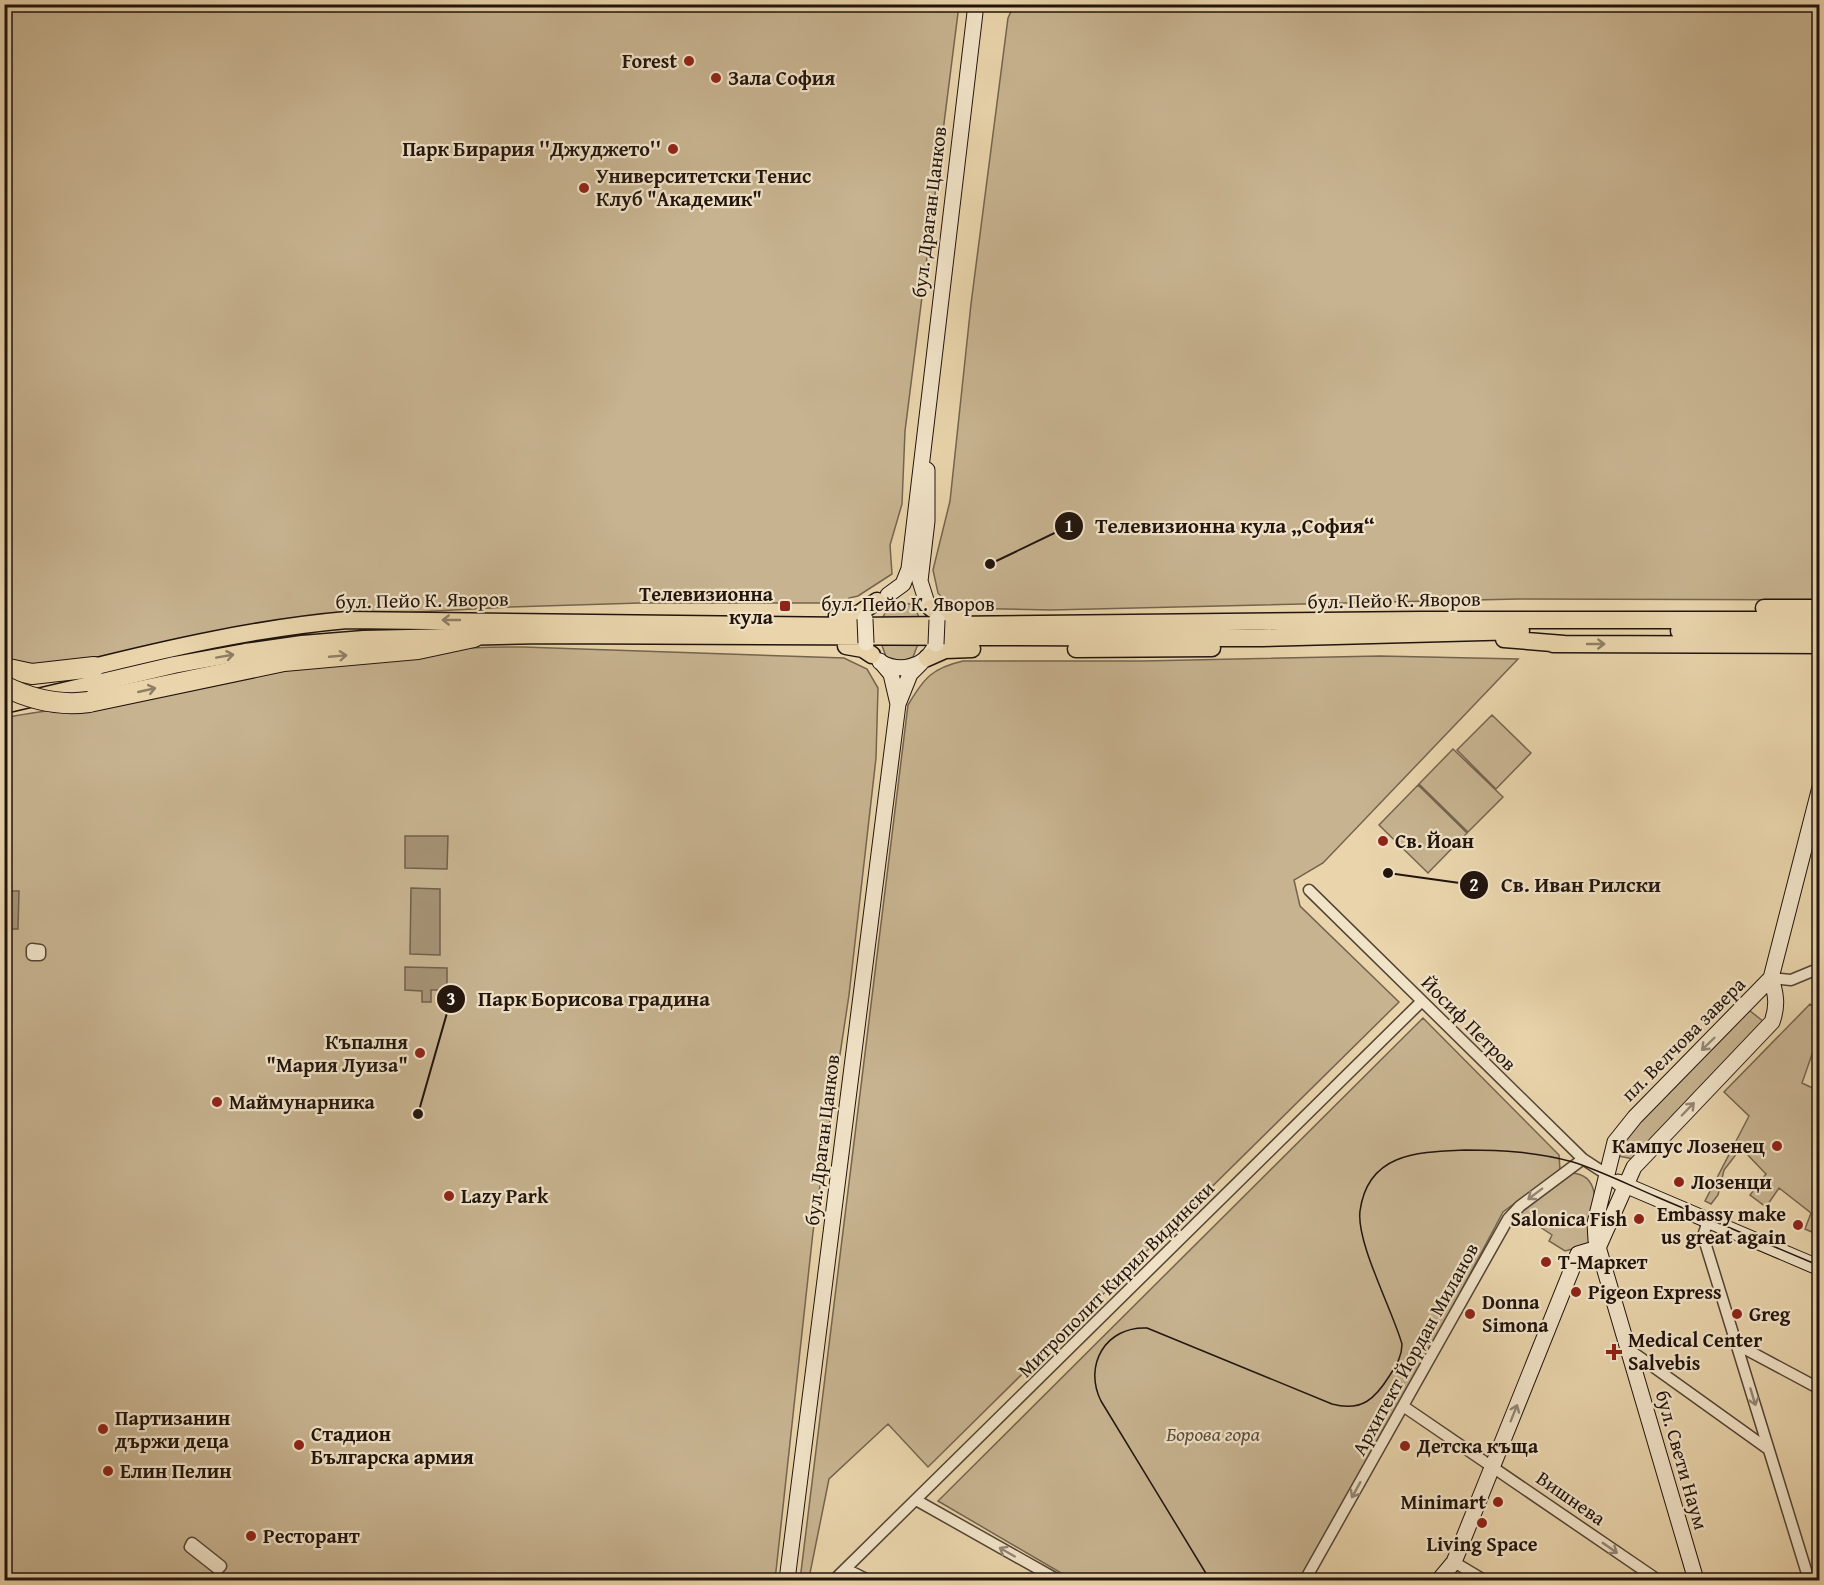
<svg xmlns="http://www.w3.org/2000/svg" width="1824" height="1585" viewBox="0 0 1824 1585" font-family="'Gentium Book Plus',serif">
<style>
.green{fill:#c7b390;stroke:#74644e;stroke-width:1.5}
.water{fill:#a59375;stroke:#70604b;stroke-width:1.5}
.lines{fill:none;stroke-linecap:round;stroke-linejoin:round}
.street-casing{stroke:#534434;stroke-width:13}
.secondary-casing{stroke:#21140d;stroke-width:17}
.primary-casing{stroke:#21140d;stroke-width:19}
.highway-casing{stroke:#21140d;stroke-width:22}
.street{stroke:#f1e3c8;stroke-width:10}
.secondary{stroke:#f1e3c8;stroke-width:15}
.primary{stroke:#e9d4ab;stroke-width:16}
.highway{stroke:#e9d4ab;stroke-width:20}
.tram{stroke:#21140d;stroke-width:1.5}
.secondary-bridge-casing{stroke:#21140d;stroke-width:17;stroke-linecap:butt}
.highway-bridge-casing{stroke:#21140d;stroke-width:22;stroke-linecap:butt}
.secondary-bridge{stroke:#f1e3c8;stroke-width:15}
.highway-bridge{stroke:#e9d4ab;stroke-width:20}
.oneway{stroke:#8f7e64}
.oneway2{stroke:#938674}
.poi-dot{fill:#8f2418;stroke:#f1e3c8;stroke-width:2}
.labels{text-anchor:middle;stroke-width:4.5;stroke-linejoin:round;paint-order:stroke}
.poi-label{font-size:20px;font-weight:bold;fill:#21140d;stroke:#f1e3c8;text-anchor:start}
.street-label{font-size:20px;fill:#21140d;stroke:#f1e3c8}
.park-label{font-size:20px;font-style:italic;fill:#5b4c3b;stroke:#f1e3c8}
.leader{fill:none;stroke:#21140d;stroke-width:2}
.callout-dot{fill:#21140d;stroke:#f1e3c8;stroke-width:2}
.mark-label{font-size:18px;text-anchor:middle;font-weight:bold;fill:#fff}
.callout-label{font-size:21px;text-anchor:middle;font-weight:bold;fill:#21140d;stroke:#f1e3c8;stroke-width:4.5;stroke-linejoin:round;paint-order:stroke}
</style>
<rect width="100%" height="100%" fill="#e9d4ab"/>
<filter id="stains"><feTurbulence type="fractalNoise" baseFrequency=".00333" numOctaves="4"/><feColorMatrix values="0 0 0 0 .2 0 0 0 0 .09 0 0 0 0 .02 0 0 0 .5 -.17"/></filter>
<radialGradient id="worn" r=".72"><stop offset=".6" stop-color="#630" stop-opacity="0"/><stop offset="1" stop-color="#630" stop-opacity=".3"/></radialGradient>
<path class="green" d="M4 5H959L905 431 902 504 890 545 892 574 858 596 849 598V603H640L510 607 287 619 59 667 5 662Z
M1014 5H1819V600L1518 599 1051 610 951 608 938 593 933 570 950 501 971 304 1008 18Z
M900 602 914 605 920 620 882 619 888 607Z
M881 643 918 644 913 657 900 662 887 659Z
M523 647 844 658 867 669 878 688 876 758 849 995 813 1232 775 1580H5L4 718C41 710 80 708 117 701 250 675 386 646 523 647Z
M1380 656 1518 659 1323 863 1294 880 1300 906 1399 1002 928 1467 888 1424 829 1479 810 1573 819 1578 816 1580H800L908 705C924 678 932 668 963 661H1143Z
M1492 715 1531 753 1496 789 1457 750Z
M1453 749 1503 797 1468 832 1419 784Z
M1418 785 1467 833 1428 873 1379 825Z
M1819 1002V1034L1802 1083 1819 1091V1235L1805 1229 1811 1213 1779 1188 1766 1207 1750 1195 1766 1174 1741 1148 1724 1170 1718 1195 1711 1204 1705 1201 1749 1116 1724 1092 1810 1004 1814 1008Z
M1749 1010 1764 1022 1633 1159 1618 1156 1622 1143 1630 1129Z
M1423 1018 1559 1155 1560 1170 1503 1212 1421 1366 1299 1580H1073L938 1501Z
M1571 1173C1606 1174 1593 1219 1591 1241L1588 1245 1565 1251 1549 1241 1552 1235 1525 1217 1521 1223 1516 1216Z"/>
<path class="water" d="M405 836H448L447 869 405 868Z
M411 888 440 889V955L410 954Z
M8 891H19L18 929H7Z
M405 967 447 968V990H431V1002H422V991L405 990Z"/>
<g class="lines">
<defs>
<path id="street" d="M1309 890 1583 1159 1609 1176
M32 949 40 950V955H32Z
M1771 978 1791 980 1820 968
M1708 1221 1703 1236 1809 1580
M1736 1344 1820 1389
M1627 1348 1768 1449
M1403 1406 1658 1580
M916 1500 1058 1580
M192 1543 221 1566 218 1569 190 1547Z
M1454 1562 1484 1580
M846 1569 868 1580
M834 1580 1422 1001
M1305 1580 1508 1219 1520 1206 1583 1159"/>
<path id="secondary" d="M888 595 903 584 909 569 976 4
M927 603 920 581 927 521V470
M880 662C900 673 923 668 934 648
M898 704 910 674 921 663
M1618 1182 1820 1268
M1598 1248 1634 1167 1772 1022C1778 1006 1776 994 1771 978
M787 1580 898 704 891 674 880 661
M1439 1580 1454 1562 1578 1254 1598 1248
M1696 1580 1596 1240 1595 1223 1615 1142 1635 1117 1771 978 1820 787"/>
<path id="primary" d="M931 608 945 616H958
M1764 608H1820
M837 616 857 615 877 601
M1679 631 1820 632
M1504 639 1564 644
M1553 644 1820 645
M846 646 863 649 872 655
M1076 649 1212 648
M927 658 945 650 972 649
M81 670C169 648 257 628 347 620L855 626 1421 620H1820
M4 705 174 665 245 652 302 644 364 639 543 635 1262 638 1521 631"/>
<path id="highway" d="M4 668 32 674 94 667
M89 702 284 661 418 649 474 637"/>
</defs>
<use href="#street" class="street-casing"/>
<use href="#secondary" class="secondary-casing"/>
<use href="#primary" class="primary-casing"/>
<use href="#highway" class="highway-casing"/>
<use href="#street" class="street"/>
<use href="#secondary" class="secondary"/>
<use href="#primary" class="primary"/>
<use href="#highway" class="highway"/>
<path class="tram" d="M1210 1580 1101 1401C1083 1365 1106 1326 1147 1328L1332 1404C1362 1412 1375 1399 1390 1375 1397 1364 1402 1356 1402 1344 1392 1309 1356 1242 1360 1211 1368 1152 1419 1152 1465 1150 1503 1150 1537 1152 1573 1162 1601 1171 1629 1185 1657 1197 1711 1220 1765 1243 1820 1266"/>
<defs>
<path id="secondary-bridge" d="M865 619 866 643
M936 644 937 620"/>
<path id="highway-bridge" d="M4 686C32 700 59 706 89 702"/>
</defs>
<use href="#secondary-bridge" class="secondary-bridge-casing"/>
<use href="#highway-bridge" class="highway-bridge-casing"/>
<use href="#secondary-bridge" class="secondary-bridge"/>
<use href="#highway-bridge" class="highway-bridge"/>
</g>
<defs><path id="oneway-shaft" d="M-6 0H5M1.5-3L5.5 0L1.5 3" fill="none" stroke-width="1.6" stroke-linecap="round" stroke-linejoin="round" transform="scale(1.5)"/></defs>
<g class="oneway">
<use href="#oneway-shaft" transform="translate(451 620) rotate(180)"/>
<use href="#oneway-shaft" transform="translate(1596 644)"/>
<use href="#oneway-shaft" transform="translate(225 656) rotate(-10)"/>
<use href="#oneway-shaft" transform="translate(338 656) rotate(-5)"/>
<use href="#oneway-shaft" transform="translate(147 690) rotate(-13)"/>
</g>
<g class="oneway2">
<use href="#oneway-shaft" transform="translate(1708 1044) rotate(136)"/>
<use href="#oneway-shaft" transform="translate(1688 1109) rotate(-46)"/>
<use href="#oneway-shaft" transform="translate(1535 1194) rotate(143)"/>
<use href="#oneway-shaft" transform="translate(1753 1397) rotate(73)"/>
<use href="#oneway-shaft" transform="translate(1514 1413) rotate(-68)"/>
<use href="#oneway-shaft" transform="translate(1356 1490) rotate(119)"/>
<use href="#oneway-shaft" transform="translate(1610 1548) rotate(35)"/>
<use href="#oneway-shaft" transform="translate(1007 1552) rotate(-150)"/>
</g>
<g class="poi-dot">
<circle cx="689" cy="61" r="6"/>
<circle cx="716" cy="78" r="6"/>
<circle cx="673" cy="149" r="6"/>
<circle cx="584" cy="188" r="6"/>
<rect x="779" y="600" width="12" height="12" rx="3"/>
<circle cx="1383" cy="841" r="6"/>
<circle cx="420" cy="1053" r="6"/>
<circle cx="217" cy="1102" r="6"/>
<circle cx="1777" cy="1146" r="6"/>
<circle cx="1679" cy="1182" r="6"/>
<circle cx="449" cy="1196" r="6"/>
<circle cx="1639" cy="1219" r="6"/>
<circle cx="1798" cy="1225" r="6"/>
<circle cx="1546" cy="1262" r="6"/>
<circle cx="1576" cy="1292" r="6"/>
<circle cx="1470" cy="1314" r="6"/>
<circle cx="1737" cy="1314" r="6"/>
<path d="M1611 1343h6v6h6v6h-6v6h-6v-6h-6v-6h6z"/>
<circle cx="103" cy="1429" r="6"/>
<circle cx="299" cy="1445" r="6"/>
<circle cx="1405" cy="1446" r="6"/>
<circle cx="108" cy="1471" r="6"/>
<circle cx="1498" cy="1502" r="6"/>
<circle cx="1482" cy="1523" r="6"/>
<circle cx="251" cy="1536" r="6"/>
</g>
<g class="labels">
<g class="poi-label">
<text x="677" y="68" text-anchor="end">Forest</text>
<text x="728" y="85">Зала София</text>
<text x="661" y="156" text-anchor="end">Парк Бирария ''Джуджето''</text>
<text x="596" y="183">Университетски Тенис<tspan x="596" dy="23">Клуб "Академик"</tspan></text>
<text x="773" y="601" text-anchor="end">Телевизионна<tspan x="773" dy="23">кула</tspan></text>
<text x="1395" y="848">Св. Йоан</text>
<text x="408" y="1049" text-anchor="end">Къпалня<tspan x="408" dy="23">"Мария Луиза"</tspan></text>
<text x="229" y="1109">Маймунарника</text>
<text x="1765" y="1153" text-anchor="end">Кампус Лозенец</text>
<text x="1691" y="1189">Лозенци</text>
<text x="461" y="1203">Lazy Park</text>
<text x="1786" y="1221" text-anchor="end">Embassy make<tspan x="1786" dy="23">us great again</tspan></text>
<text x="1627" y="1226" text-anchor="end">Salonica Fish</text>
<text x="1558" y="1269">Т-Маркет</text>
<text x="1588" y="1299">Pigeon Express</text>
<text x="1482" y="1309">Donna<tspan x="1482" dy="23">Simona</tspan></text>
<text x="1749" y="1321">Greg</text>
<text x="1628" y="1347">Medical Center<tspan x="1628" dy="23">Salvebis</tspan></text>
<text x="115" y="1425">Партизанин<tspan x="115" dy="23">държи деца</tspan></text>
<text x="311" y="1441">Стадион<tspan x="311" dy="23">Българска армия</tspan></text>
<text x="1417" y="1453">Детска къща</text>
<text x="120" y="1478">Елин Пелин</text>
<text x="1486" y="1509" text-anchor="end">Minimart</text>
<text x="263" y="1543">Ресторант</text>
<text x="1482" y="1551" text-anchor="middle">Living Space</text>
</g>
<g class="street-label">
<text transform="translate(929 212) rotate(-83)" y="7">бул. Драган Цанков</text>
<text transform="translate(422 600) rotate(-1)" y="7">бул. Пейо К. Яворов</text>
<text transform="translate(1394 600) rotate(-1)" y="7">бул. Пейо К. Яворов</text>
<text x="908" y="611">бул. Пейо К. Яворов</text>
<text transform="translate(1469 1023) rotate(45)" y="7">Йосиф Петров</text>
<text transform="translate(1683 1039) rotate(-45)" y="7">пл. Велчова завера</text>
<text transform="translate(822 1140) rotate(-83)" y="7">бул. Драган Цанков</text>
<text transform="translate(1116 1279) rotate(-45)" y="7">Митрополит Кирил Видински</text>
<text transform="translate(1415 1349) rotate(-61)" y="7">Архитект Йордан Миланов</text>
<text transform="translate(1682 1460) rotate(74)" y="7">бул. Свети Наум</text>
<text transform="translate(1571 1498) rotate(35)" y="7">Вишнева</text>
</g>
<g class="park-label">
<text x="1213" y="1441">Борова гора</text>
</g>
</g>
<path class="leader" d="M990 564L1069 526M1388 873L1474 885M418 1114L451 999"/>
<g class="callout-dot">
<circle cx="990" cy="564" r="6"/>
<circle cx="1388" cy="873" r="6"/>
<circle cx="418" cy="1114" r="6"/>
<circle cx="1069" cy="526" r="15"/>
<circle cx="1474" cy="885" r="15"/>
<circle cx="451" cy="999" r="15"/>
</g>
<g class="mark-label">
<text x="1069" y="532">1</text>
<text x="1474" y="891">2</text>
<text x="451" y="1005">3</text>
</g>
<g class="callout-label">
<text x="1235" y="533">Телевизионна кула „София“</text>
<text x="1581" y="892">Св. Иван Рилски</text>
<text x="594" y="1006">Парк Борисова градина</text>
</g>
<rect width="1824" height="1585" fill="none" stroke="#e9d4ab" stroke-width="24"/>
<rect x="6" y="6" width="1812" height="1573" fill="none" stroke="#21140d" stroke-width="3"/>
<rect x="12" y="12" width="1800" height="1561" fill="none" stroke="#21140d" stroke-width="1.5"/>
<rect width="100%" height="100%" filter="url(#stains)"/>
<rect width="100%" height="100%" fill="url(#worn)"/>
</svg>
